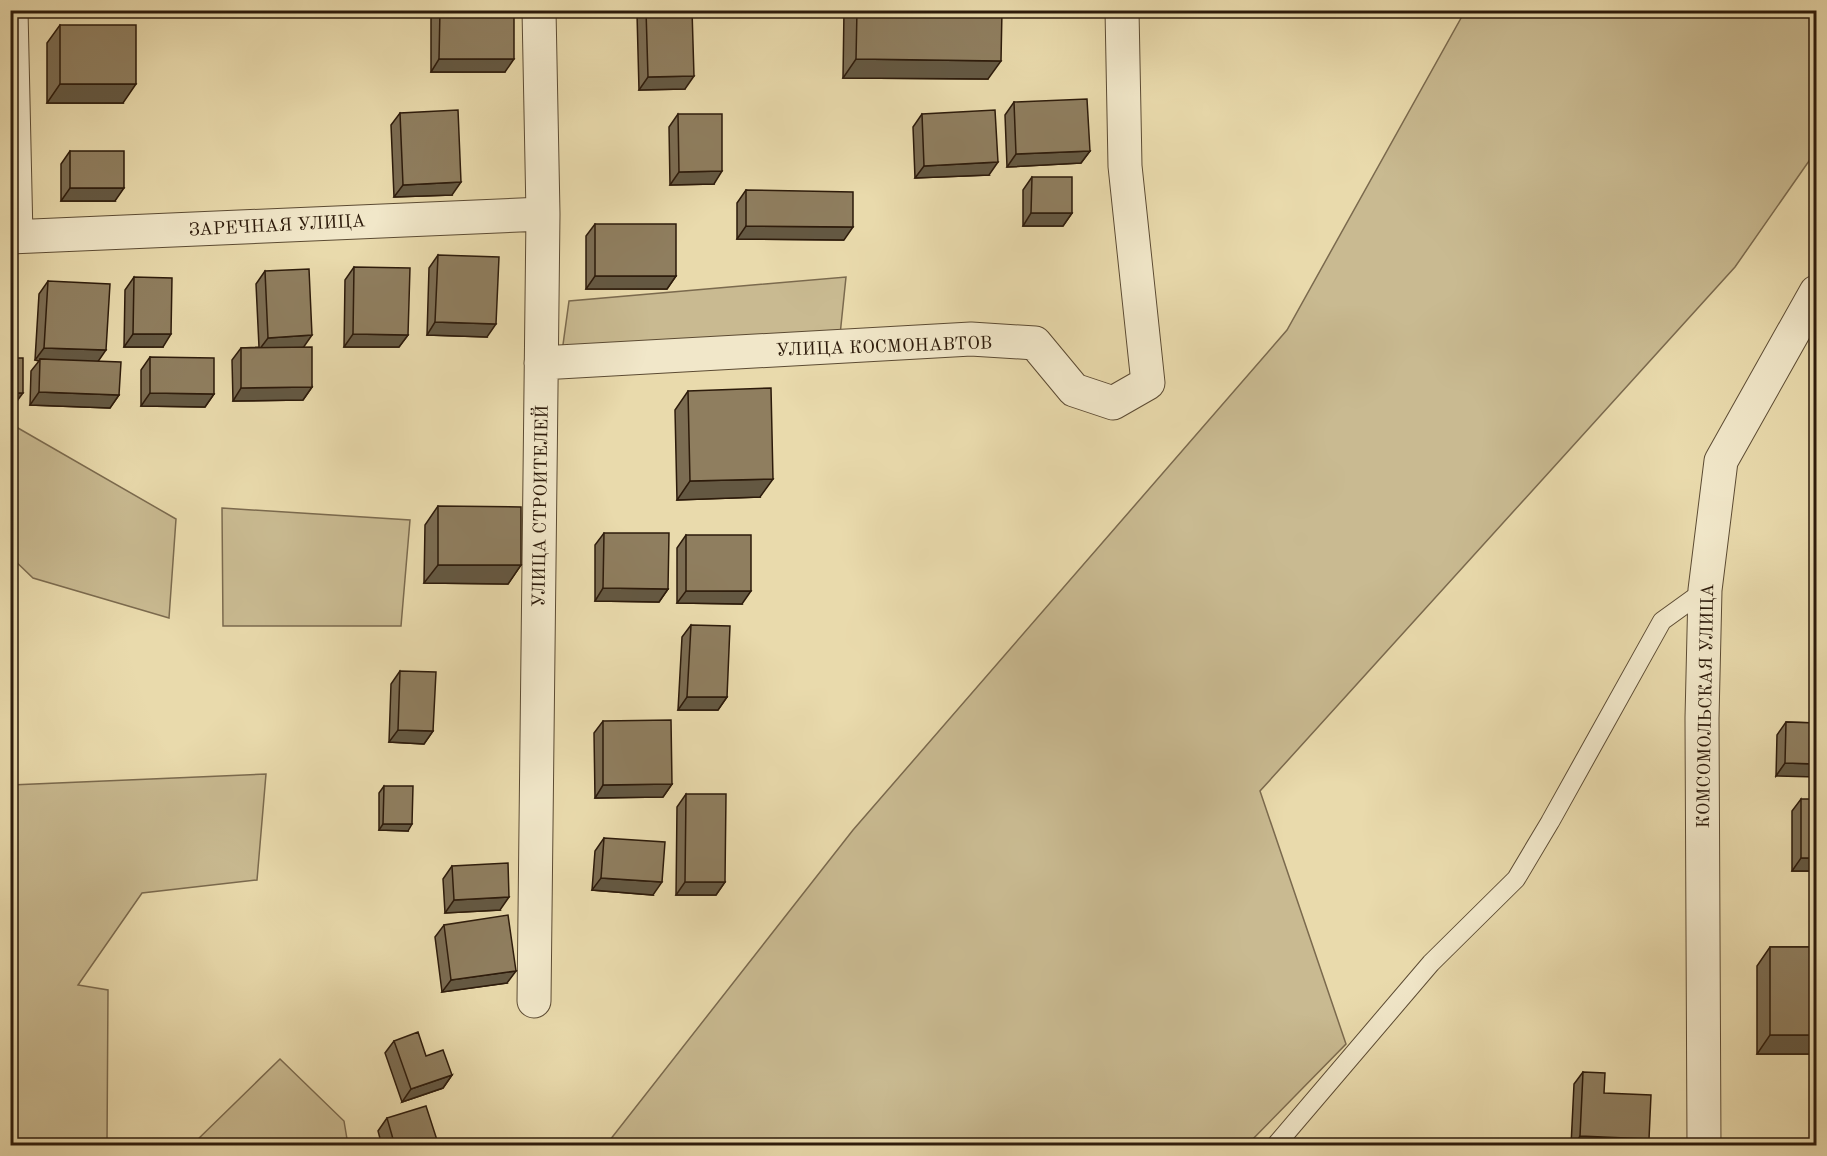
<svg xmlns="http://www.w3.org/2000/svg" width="1827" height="1156" viewBox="0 0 1827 1156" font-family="'Old Standard TT',serif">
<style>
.green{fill:#c9ba91;stroke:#7b6a4e;stroke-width:1.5}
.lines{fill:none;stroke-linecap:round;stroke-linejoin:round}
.service-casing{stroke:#5c4b33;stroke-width:20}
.minor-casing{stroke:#5c4b33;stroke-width:35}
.service{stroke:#f1e7c9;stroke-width:18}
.minor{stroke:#f1e7c9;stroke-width:33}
.wall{fill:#7b6c52;stroke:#2d1b0b;stroke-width:1.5}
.shaded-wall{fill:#645842;stroke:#2d1b0b;stroke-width:1.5}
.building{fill:#8f7e5f;stroke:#2d1b0b;stroke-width:1.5}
.labels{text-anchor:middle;stroke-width:4.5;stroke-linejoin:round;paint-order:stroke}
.street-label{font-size:18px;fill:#2d1b0b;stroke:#f1e7c9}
</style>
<rect width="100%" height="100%" fill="#e9daac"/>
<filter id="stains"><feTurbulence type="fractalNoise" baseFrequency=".00333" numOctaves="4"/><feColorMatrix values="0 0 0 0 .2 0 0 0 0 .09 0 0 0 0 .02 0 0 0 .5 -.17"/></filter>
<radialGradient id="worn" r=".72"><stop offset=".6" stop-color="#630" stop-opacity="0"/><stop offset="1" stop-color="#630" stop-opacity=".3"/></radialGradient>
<path class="green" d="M1465 11H1816V151L1735 267 1260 791 1346 1044 1247 1145H606L853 830 1287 330Z
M846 277 840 335 562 352 569 301Z
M11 424 176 519 169 618 33 578 11 557Z
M222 508 410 520 401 626H223Z
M266 774 257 880 142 893 78 985 108 990 107 1145H11L10 976H14L10 975 11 785Z
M280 1059 344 1121 348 1145H192Z"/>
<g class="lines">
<defs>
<path id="service" d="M1275 1146 1431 963 1516 879 1550 822 1662 621 1705 590"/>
<path id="minor" d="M11 10 16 237
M10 237 543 214
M541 363 971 339 1035 343 1074 390 1113 403 1148 383 1125 166 1122 10
M534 1001 543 214 539 10
M1704 1146 1702 718 1705 590 1721 461 1816 292"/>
</defs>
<use href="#service" class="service-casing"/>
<use href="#minor" class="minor-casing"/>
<use href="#service" class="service"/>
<use href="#minor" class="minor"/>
</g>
<path class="wall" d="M432 10H514L505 72H431V12Z
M640 10H692L685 89 639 90 637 14Z
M844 10H1002L988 79 843 78Z
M60 25 123 103H47V43Z
M1014 102 1090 151 1081 163 1007 167 1005 115Z
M400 113 452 195 394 197 391 125Z
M678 114 714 184 670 185 669 127Z
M922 114 989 175 915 178 913 127Z
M70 151 115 201H61V164Z
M1032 177 1072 213 1063 226H1023V190Z
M746 190 844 240 737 239V203Z
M595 224 676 276 667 289H586V236Z
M438 255 487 337 427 335 429 268Z
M354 267 408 335 399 347H344L345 280Z
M265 271 304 347 312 387 303 400 233 401 232 360 241 348 259 347 256 284Z
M134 277 163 347H124L125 290Z
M48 281 119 395 110 408 30 405 31 371 39 361 35 360 39 294Z
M150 357 214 394 205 407 141 406V370Z
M688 391 760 497 677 500 675 410Z
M438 506 521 565 508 584 424 583 425 525Z
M604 533 668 589 659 602 595 601V545Z
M686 535 742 604 677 603V548Z
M691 625 727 697 718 710H678L682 637Z
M400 671 433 731 424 744 389 742 391 684Z
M603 721 672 784 663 797 595 798 594 733Z
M1786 722 1816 723 1776 776 1777 735Z
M384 786 408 831 379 830V793Z
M686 794 725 882 716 895H676L677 807Z
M1801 799 1816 871H1792V811Z
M604 838 653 895 592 890 595 851Z
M452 866 500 910 445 913 443 879Z
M444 925 507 983 442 992 435 937Z
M1770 947H1816V1054H1757V966Z
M394 1041 426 1056 452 1075 443 1088 402 1102 385 1053Z
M1583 1072 1649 1139 1645 1146H1571L1574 1084Z
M387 1118 437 1140 433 1146H382L378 1131Z"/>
<path class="shaded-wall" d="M439 59H514L505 72H431Z
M856 59 1001 61 988 79 843 78Z
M694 76 685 89 639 90 648 77Z
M60 84H136L123 103H47Z
M1090 151 1081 163 1007 167 1016 154Z
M998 162 989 175 915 178 924 166Z
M722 171 714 184 670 185 679 172Z
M461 182 452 195 394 197 403 185Z
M70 188H124L115 201H61Z
M1031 213H1072L1063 226H1023Z
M746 226 853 227 844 240 737 239Z
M595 276H676L667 289H586Z
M435 322 496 324 487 337 427 335Z
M133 334H171L163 347H124Z
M353 334 408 335 399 347H344Z
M312 335 303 348 259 350 268 338Z
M44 348 106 350 97 363 40 359 39 361 35 360Z
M312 387 303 400 233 401 241 388Z
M39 392 119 395 110 408 30 405Z
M10 393H23L14 405H10Z
M150 393 214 394 205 407 141 406Z
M773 479 760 497 677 500 690 481Z
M438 565H521L508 584 424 583Z
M603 588 668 589 659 602 595 601Z
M686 591H751L742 604 677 603Z
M687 697H727L718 710H678Z
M398 730 433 731 424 744 389 742Z
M1785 763 1816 764V777L1776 776Z
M672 784 663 797 595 798 603 785Z
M383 824H412L408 831 379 830Z
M1801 858H1816V871H1792Z
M601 878 662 882 653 895 592 890Z
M685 882H725L716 895H676Z
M509 897 500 910 445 913 454 900Z
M516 971 507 983 442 992 451 980Z
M1770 1035H1816V1054H1757Z
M452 1075 443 1088 402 1102 411 1089Z
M1580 1136 1649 1139 1645 1146H1574Z
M437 1140 433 1146H419Z"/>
<path class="building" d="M440 10H514V59H439Z
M646 10H692L694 76 648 77Z
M857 10H1002L1001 61 856 59Z
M60 25H136V84H60Z
M1087 99 1090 151 1016 154 1014 102Z
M458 110 461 182 403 185 400 113Z
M995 110 998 162 924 166 922 114Z
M678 114H722V171L679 172Z
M70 151H124V188H70Z
M1032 177H1072V213H1031Z
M746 190 853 192V227L746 226Z
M595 224H676V276H595Z
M438 255 499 257 496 324 435 322Z
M354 267 410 268 408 335 353 334Z
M309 269 312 335 268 338 265 271Z
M134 277 172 278 171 334H133Z
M48 281 110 284 106 350 44 348Z
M312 347V387L241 388V348Z
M150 357 214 358V394L150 393Z
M10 358H23V393H10Z
M40 359 121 362 119 395 39 392Z
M771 388 773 479 690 481 688 391Z
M438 506 521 507V565H438Z
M604 533H669L668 589 603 588Z
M686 535H751V591H686Z
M691 625 730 626 727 697H687Z
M400 671 436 672 433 731 398 730Z
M671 720 672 784 603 785V721Z
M1786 722 1816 723V764L1785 763Z
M384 786H413L412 824H383Z
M686 794H726L725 882H685Z
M1801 799H1816V858H1801Z
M604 838 665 842 662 882 601 878Z
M508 863 509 897 454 900 452 866Z
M508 915 516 971 451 980 444 925Z
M1770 947H1816V1035H1770Z
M418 1032 426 1056 443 1050 452 1075 411 1089 394 1041Z
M1583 1072 1605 1073 1604 1093 1651 1095 1649 1139 1580 1136Z
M426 1106 437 1140 419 1146H395L387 1118Z"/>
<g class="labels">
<g class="street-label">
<text transform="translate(277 225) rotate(-3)" y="6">ЗАРЕЧНАЯ УЛИЦА</text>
<text transform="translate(884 346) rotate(-2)" y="6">УЛИЦА КОСМОНАВТОВ</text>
<text transform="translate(540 506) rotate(-89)" y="6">УЛИЦА СТРОИТЕЛЕЙ</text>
<text transform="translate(1705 706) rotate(-89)" y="6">КОМСОМОЛЬСКАЯ УЛИЦА</text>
</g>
</g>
<rect width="1827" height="1156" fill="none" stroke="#e9daac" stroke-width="36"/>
<rect x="12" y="12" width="1803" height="1132" fill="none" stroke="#2d1b0b" stroke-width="3"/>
<rect x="18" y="18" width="1791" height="1120" fill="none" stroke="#2d1b0b" stroke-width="1.5"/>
<rect width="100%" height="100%" filter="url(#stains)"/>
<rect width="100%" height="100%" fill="url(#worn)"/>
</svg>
